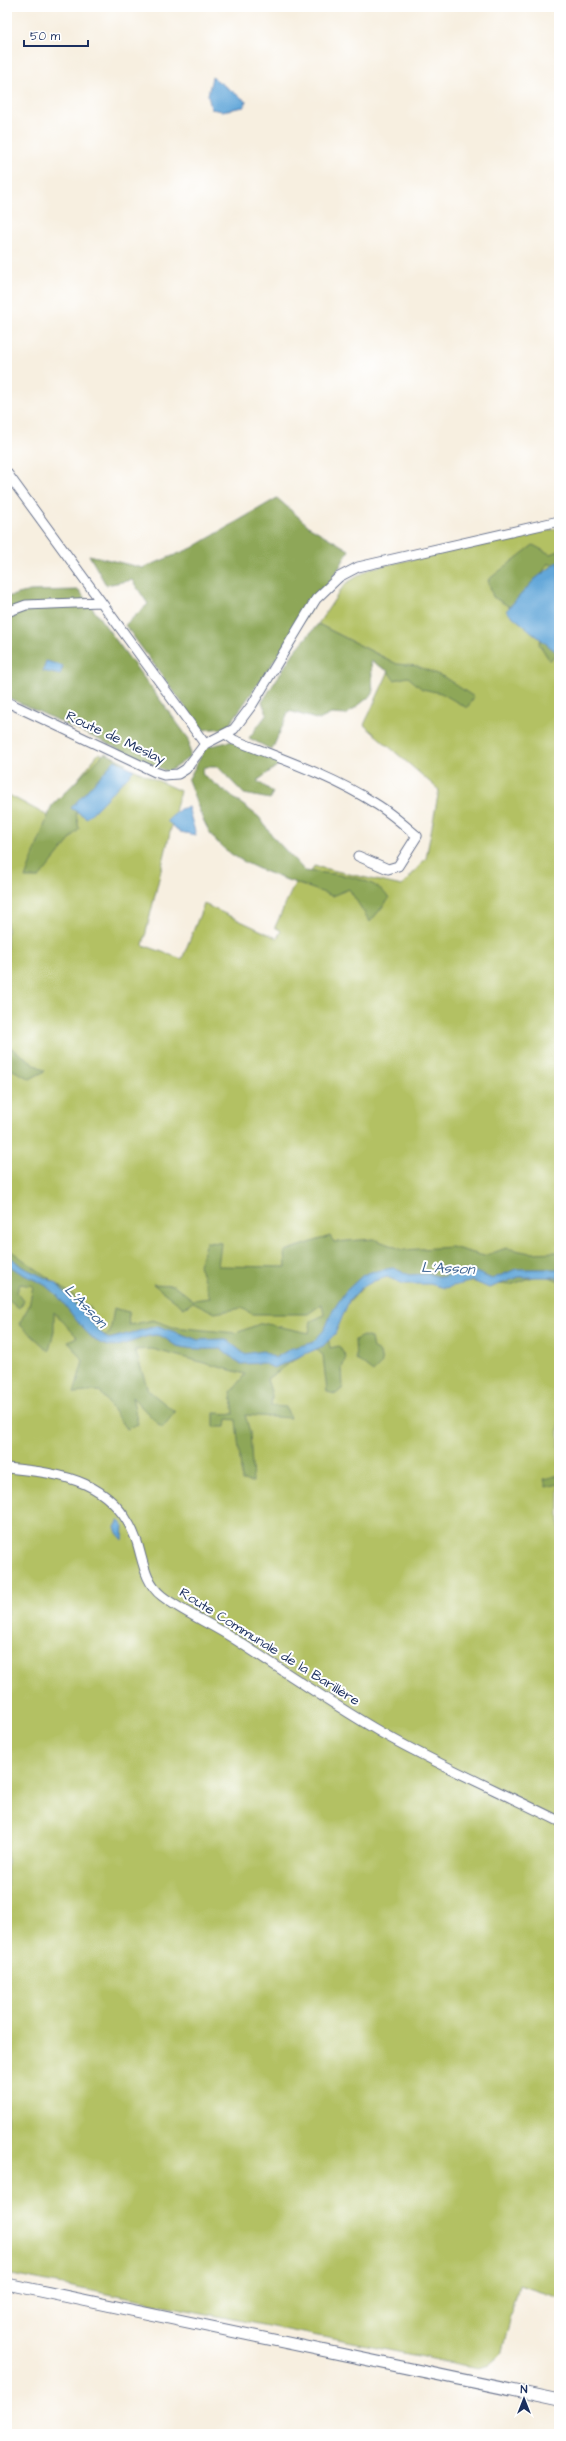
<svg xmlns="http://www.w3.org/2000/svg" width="566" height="2441" viewBox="0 0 566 2441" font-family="'Architects Daughter',sans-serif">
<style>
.green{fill:#b3c163;stroke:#677860}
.forest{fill:#8ea759;stroke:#546b5c}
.water{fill:#64a7d9;stroke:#406b9c}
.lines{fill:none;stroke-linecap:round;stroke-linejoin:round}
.minor-casing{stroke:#68728c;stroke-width:11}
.major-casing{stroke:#68728c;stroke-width:13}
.minor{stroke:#fff;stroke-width:9}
.major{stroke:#fff;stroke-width:11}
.labels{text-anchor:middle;stroke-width:4;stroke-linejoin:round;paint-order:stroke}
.street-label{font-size:14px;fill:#1b2f5e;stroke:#fff}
.water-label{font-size:15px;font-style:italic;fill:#385f8f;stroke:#fff}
</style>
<rect width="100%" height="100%" fill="#fff"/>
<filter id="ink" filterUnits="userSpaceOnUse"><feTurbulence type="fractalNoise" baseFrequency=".025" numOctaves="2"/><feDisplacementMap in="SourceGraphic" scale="8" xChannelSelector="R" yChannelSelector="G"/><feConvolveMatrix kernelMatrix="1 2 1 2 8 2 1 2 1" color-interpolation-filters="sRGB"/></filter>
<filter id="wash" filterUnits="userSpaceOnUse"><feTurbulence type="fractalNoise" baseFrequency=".012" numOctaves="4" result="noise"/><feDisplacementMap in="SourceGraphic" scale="16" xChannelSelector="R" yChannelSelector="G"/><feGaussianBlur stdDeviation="0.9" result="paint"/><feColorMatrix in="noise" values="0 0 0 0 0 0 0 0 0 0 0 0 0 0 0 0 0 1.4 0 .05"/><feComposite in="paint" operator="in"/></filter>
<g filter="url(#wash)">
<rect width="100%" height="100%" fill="#f7efe0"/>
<path class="green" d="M559 528V2298L519 2285 501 2355 490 2365 478 2368 7 2274V794L48 816 99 753 180 791 143 945 182 959 204 904 277 938 281 931 275 927 295 883 304 886 314 866 402 886 426 858 439 790 364 725 393 662 318 624 345 584 371 568Z"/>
<path class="forest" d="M277 498 310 527 349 550 338 570 227 728 202 730 125 625 148 604 132 580 106 585 89 555 143 568 192 548Z
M533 545 550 554 559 551V568L548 563 535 586 510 607 493 597 488 580Z
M79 590 189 739 190 757 168 772 7 697V597L30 591Z
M318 624 397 664 417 666 444 677 474 697 467 708 441 693 422 689 408 677 394 680 388 671 371 661 373 694 346 715 331 714 319 720 289 711 272 750 249 738 267 714 262 702 294 652Z
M545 629 559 649 550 661 539 644Z
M232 741 281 763 257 781 273 792 270 799 244 794 218 767H204L202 774 259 817 274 838 305 871C330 874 376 875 389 899L370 922 349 889 332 896C296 881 229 867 209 831 200 816 195 797 188 780L206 747Z
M105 753 126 763 76 812 79 829 39 878H25L52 805Z
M7 1045 45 1071 30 1079 7 1067Z
M330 1236 334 1242 374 1239 403 1250 452 1247 484 1256 506 1248 530 1253 559 1252V1281L542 1274 510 1285 375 1274 345 1307 328 1336 330 1348 339 1346 346 1357 342 1368 343 1388 336 1394 327 1392 323 1355 313 1347 267 1379 272 1395 271 1406 286 1407 290 1418 245 1415 250 1432 253 1482 242 1481 236 1420 227 1419 226 1427H214V1413L234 1414 231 1392 245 1374 152 1349 135 1350 148 1390 175 1412 162 1428 132 1397 138 1424 126 1429 100 1391 74 1393 83 1361 68 1341 77 1337 54 1312V1331L49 1351 19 1324 29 1306 33 1286 20 1284 17 1292 24 1301 19 1308 7 1298V1293L10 1288 7 1285V1248L92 1309 85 1317 102 1336 110 1333 114 1308 128 1312 129 1325 153 1320 173 1327 236 1333 262 1323 309 1333 311 1321 324 1315 322 1304 308 1314H252L242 1308 215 1313 193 1302 184 1308 153 1284 174 1285 193 1300 210 1298 199 1265 206 1242 221 1243 218 1266 286 1267 285 1251Z
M363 1336 371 1338 373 1348 380 1353 382 1363 373 1372 356 1359 355 1340Z
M559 1475V1484L546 1487 544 1479Z"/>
<path class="water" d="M212 77 246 101 244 107 222 111 211 109 208 95Z
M559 561V651H555L506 611 535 579Z
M46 661 63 666 60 675 43 671Z
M115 760 134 770 87 818 71 808Z
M188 807 196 835 180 832 167 821 180 809Z
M7 1254 22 1267 56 1283 100 1332 109 1339 158 1326 198 1340 226 1339 244 1354 263 1351 275 1358 292 1348 312 1343 316 1339 325 1329 332 1312 345 1292 363 1275 371 1272 393 1268 409 1275 429 1274 441 1277 471 1270 492 1279 516 1269H558L559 1279 556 1277H519L489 1288 473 1281 445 1288 430 1284H404L387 1277 374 1281 361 1288 349 1301 335 1334 323 1346 274 1368 263 1363 240 1364 222 1349C207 1349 191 1350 177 1346 169 1343 165 1335 155 1335 139 1336 121 1350 105 1345 88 1341 68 1307 55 1293 41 1279 22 1278 7 1263Z
M119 1520 124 1526 123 1540 117 1533 115 1527Z"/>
</g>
<g filter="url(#ink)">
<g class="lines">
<defs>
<path id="minor" d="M7 473 205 744
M7 612 26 605 100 602
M7 702 155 772 164 775 178 774 186 769 205 744 234 729 252 705 316 599 339 577 358 567 559 521
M227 735 234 740C282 759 332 776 376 804 391 813 404 825 417 836L398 866 388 869 358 856
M7 1468C62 1473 116 1481 137 1542 143 1561 145 1583 162 1596 184 1613 212 1624 236 1640 284 1671 332 1704 382 1733 438 1765 501 1792 559 1821"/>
<path id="major" d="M7 2284 559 2400"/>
</defs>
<use href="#minor" class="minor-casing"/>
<use href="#major" class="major-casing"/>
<use href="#minor" class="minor"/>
<use href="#major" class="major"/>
</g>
</g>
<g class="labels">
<g class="street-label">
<text transform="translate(116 737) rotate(25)" y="5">Route de Meslay</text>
<text transform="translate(270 1646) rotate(32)" y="5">Route Communale de la Barillère</text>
</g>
<g class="water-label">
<text transform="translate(448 1268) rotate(2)" y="5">L'Asson</text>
<text transform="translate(86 1306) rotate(46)" y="5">L'Asson</text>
</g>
</g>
<rect width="566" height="2441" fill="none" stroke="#fff" stroke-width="24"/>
<g transform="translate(524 2399)" stroke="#ffffff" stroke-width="3" paint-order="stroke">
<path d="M0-3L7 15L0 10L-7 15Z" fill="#1b2f5e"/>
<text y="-6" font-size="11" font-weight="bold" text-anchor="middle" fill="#1b2f5e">N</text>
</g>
<path d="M24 40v6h64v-6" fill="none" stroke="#1b2f5e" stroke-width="2"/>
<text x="30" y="40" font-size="12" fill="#1b2f5e" stroke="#ffffff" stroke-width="3" paint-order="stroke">50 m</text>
</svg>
